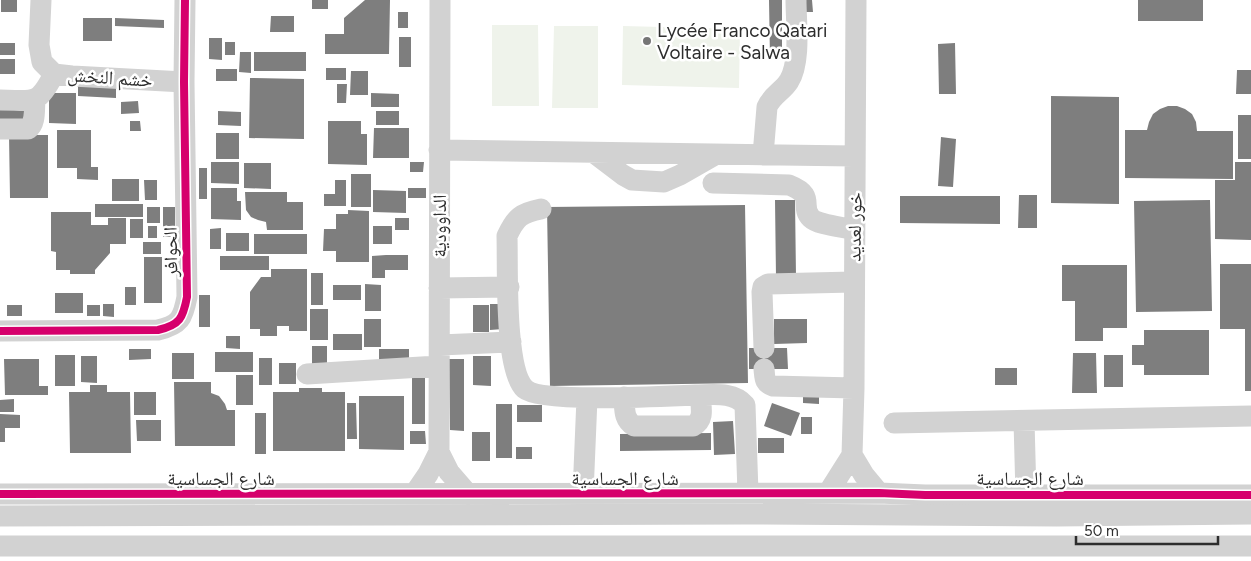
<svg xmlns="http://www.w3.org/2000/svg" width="1251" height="561" viewBox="0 0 1251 561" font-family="Figtree,'Noto Naskh Arabic',sans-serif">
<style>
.green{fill:#eff3eb}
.building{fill:#7e7e7e}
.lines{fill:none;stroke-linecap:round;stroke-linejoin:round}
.minor{stroke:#d2d2d2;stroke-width:21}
.cycleway-casing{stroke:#fff;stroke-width:11}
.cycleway{stroke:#d6006c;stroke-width:8}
.poi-dot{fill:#767676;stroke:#fff;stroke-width:2}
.labels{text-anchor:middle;stroke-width:5;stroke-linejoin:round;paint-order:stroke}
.poi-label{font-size:19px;fill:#2d2d2d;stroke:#fff;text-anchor:start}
.street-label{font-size:19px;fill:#2d2d2d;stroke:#fff}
</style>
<rect width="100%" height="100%" fill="#fff"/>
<path class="green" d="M492 25H538L539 106H492Z
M554 26H598V108H552Z
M623 26 740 29 739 88 622 85Z"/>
<path class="building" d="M1 0H17V12H1Z
M312 0H328V9H312Z
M365 0H390L389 54H325V34H344V18Z
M769 0H782V59H770Z
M800 0H812L813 12H800Z
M1138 0H1203V21H1138Z
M398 12H408V28H398Z
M271 16H294V32H270Z
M83 18H112V41H83Z
M115 18 164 20V28L115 26Z
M399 37H411V67H399Z
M209 38H222V60L209 59Z
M225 42H235V55H225Z
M0 43H15V55H0Z
M955 43 956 94H939L938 44Z
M240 52H251V73L239 72Z
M254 52H306V71H254Z
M0 59H15V74H0Z
M326 68H346V80H326Z
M216 69H237V81H216Z
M1237 70H1251V94H1236Z
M351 71H368V95H350Z
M250 78 304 79V139L249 138Z
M78 81 116 82V98L78 96Z
M337 84H347L346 103H337Z
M49 93H76V124L49 123Z
M371 93 399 94V107H371Z
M1051 96 1119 97V204L1051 203Z
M138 101 139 113 121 114V102Z
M1168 106H1177L1185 109 1192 114 1196 122 1197 131H1233V179L1125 178V130H1147L1149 122 1153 114 1160 109Z
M0 107H26V125H0Z
M218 111 241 112V126L218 125Z
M376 111H399V125H376Z
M1238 115H1251V159H1238Z
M130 121H140L141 131H130Z
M328 121H361V134H367V165L328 164Z
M374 128H409V158H373Z
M57 130H91V167H98V180L77 179V168H57Z
M216 133H239V159H216Z
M9 135H48V198H10Z
M941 137 956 139 953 187 938 186Z
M211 162H239V184L211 183Z
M410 162H424L423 172H410Z
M1235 162H1251V240L1215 239V180H1235Z
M244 163H271V189L244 188Z
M199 168H207V199H199Z
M351 174H371V207H351Z
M112 179H139V201H112Z
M144 180H157V200H145Z
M335 180H346V206H324V194H335Z
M211 188H237V201H241V220L211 219Z
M408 188H426V198H408Z
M373 190 406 191V213L373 212Z
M245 192H287V202H303V230H267L266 222 258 220 251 217 246 210Z
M1019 195H1037V228H1018Z
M900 196H1000V224L900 223Z
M775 200H795L796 277H776Z
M1210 200 1212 311 1136 312 1134 201Z
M95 204H143V217H95Z
M745 205 748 383 550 386 547 207Z
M147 207H160V223H147Z
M163 207H175V237H163Z
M348 210 369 211V262H336V251H323L324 229H336V214H348Z
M51 212H91V225H108V218H126V244H110V253L95 270V274H70V270H56V252L51 251Z
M395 218H409V230H395Z
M130 219H143V238H130Z
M148 226H157V238H148Z
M373 226H392V244H373Z
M221 228V249H210V229Z
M226 233H249V251H226Z
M254 234H307V254H254Z
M143 242H161V254H143Z
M386 255H408V270H385V278H372V256Z
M220 256H269V270H220Z
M144 257H162V303H144Z
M1220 264H1251V391H1245V329H1220Z
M1062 265H1127V328H1103V341H1075V301H1062Z
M271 269H307V331H289V326H277V336H260V329H250V292L261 277H271Z
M311 273H323V305H311Z
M365 284 381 285V311H365Z
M333 285H361V300H333Z
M125 287H136V305H125Z
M55 293H83V313H55Z
M199 295H210V327H199Z
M103 304H114V317L103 316Z
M490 304H503V329L490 330Z
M7 305H22V316H7Z
M87 305H100V316H87Z
M473 305H489V332H473Z
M310 309H328V340H310Z
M364 319H381V347H364Z
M774 319H807V343L774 344Z
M1144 330H1209V375H1144V365H1132V345H1144Z
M333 334H362V350H333Z
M226 336H240V349L226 348Z
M312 346H327V366L312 365Z
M749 348H787L788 369H749Z
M129 349H151V359L129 360Z
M379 349H409V361H379Z
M215 352H253V372H215Z
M172 353H194V379H172Z
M1073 353H1096L1097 393H1072Z
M55 355H75V386H55Z
M1104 355H1123V387H1104Z
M81 356H97V383L81 382Z
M473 356H491V386L473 385Z
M259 358H272V385H259Z
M4 359H39V386H48V395H5Z
M449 359H464V431L450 430Z
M279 363H296V384H279Z
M995 368H1017V385H995Z
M412 371H425V424H412Z
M236 375H253V405H236Z
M174 382H211V393L219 396 225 404 227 410H235V446H175Z
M90 385H107V392H130L131 453H70L69 392H90Z
M299 388H322V392H345V451H273V392H299Z
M134 392H156V415H134Z
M803 392H819V404L803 403Z
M359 396H404V450L359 449Z
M14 399V412H0V400Z
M347 403H356L357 439H347Z
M772 403 800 413 791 436 764 426Z
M496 404H512V458H496Z
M517 405H542V422H517Z
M255 413H266V454H255Z
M0 414 20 415V428H5V442H0Z
M801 417H812V434H801Z
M136 420H161V441H137Z
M733 421 735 454 714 455 713 422Z
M410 431H425L426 444H410Z
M472 432H490V461H472Z
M711 433V450L620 451V434Z
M758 438H784V453H758Z
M516 447H532V459H516Z"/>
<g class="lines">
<path class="minor" d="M41 0 39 45 42 62 54 74 72 76 184 82
M440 0 439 452 449 472 468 494
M0 100C34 100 37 107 54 74
M0 129H28C36 123 34 110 35 100
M439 150 854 156
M594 153 623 175 632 180 664 182 680 175 715 155
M763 155 767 107C772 95 783 91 789 81 801 62 796 22 796 0
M713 183 789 185C817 196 799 206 811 218 818 225 844 227 854 230
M541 209C521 213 516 217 507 236 508 267 504 370 525 389 541 403 668 396 695 395 712 395 733 391 745 405L748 493
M439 288 509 287
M0 331 158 330C180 325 183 318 187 297L184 82 185 0
M440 345 511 342
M764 348 762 292 763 287 768 284 853 282
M764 369C765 378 764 383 773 386L854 388
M307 374 438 366
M624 397C625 409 623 419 634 426H693C705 420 701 407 700 395
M1024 421 1026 495
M894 423 1251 416
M852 455 864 475 879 493
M415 493 428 474 439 452
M828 493 852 455 854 388 856 0
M0 494 879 493 925 495H1251
M583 494 587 398
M0 516 746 514 1057 516 1251 514
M0 546H1251"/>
<defs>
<path id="cycleway" d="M0 331 158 330C180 325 183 318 187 297L184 82 185 0
M0 494 879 493 925 495H1251"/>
</defs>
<use href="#cycleway" class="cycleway-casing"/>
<use href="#cycleway" class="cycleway"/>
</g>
<circle class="poi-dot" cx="647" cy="41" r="5"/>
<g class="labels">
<g class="poi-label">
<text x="657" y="37">Lycée Franco Qatari<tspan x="657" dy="22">Voltaire - Salwa</tspan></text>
</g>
<g class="street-label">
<text transform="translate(110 77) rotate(4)" y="7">خشم النخش</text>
<text transform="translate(439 226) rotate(-90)" y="7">الداوودية</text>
<text transform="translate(854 227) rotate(-89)" y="7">خور لعديد</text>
<text transform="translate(170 252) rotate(-91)" y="7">الحوافر</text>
<text x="221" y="485">شارع الجساسية</text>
<text x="625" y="485">شارع الجساسية</text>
<text x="1030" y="485">شارع الجساسية</text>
</g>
</g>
<path d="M1076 536v8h142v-8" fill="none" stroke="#2d2d2d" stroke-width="2.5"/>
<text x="1084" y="536" font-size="15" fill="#2d2d2d" stroke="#ffffff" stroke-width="4" paint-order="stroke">50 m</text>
</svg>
